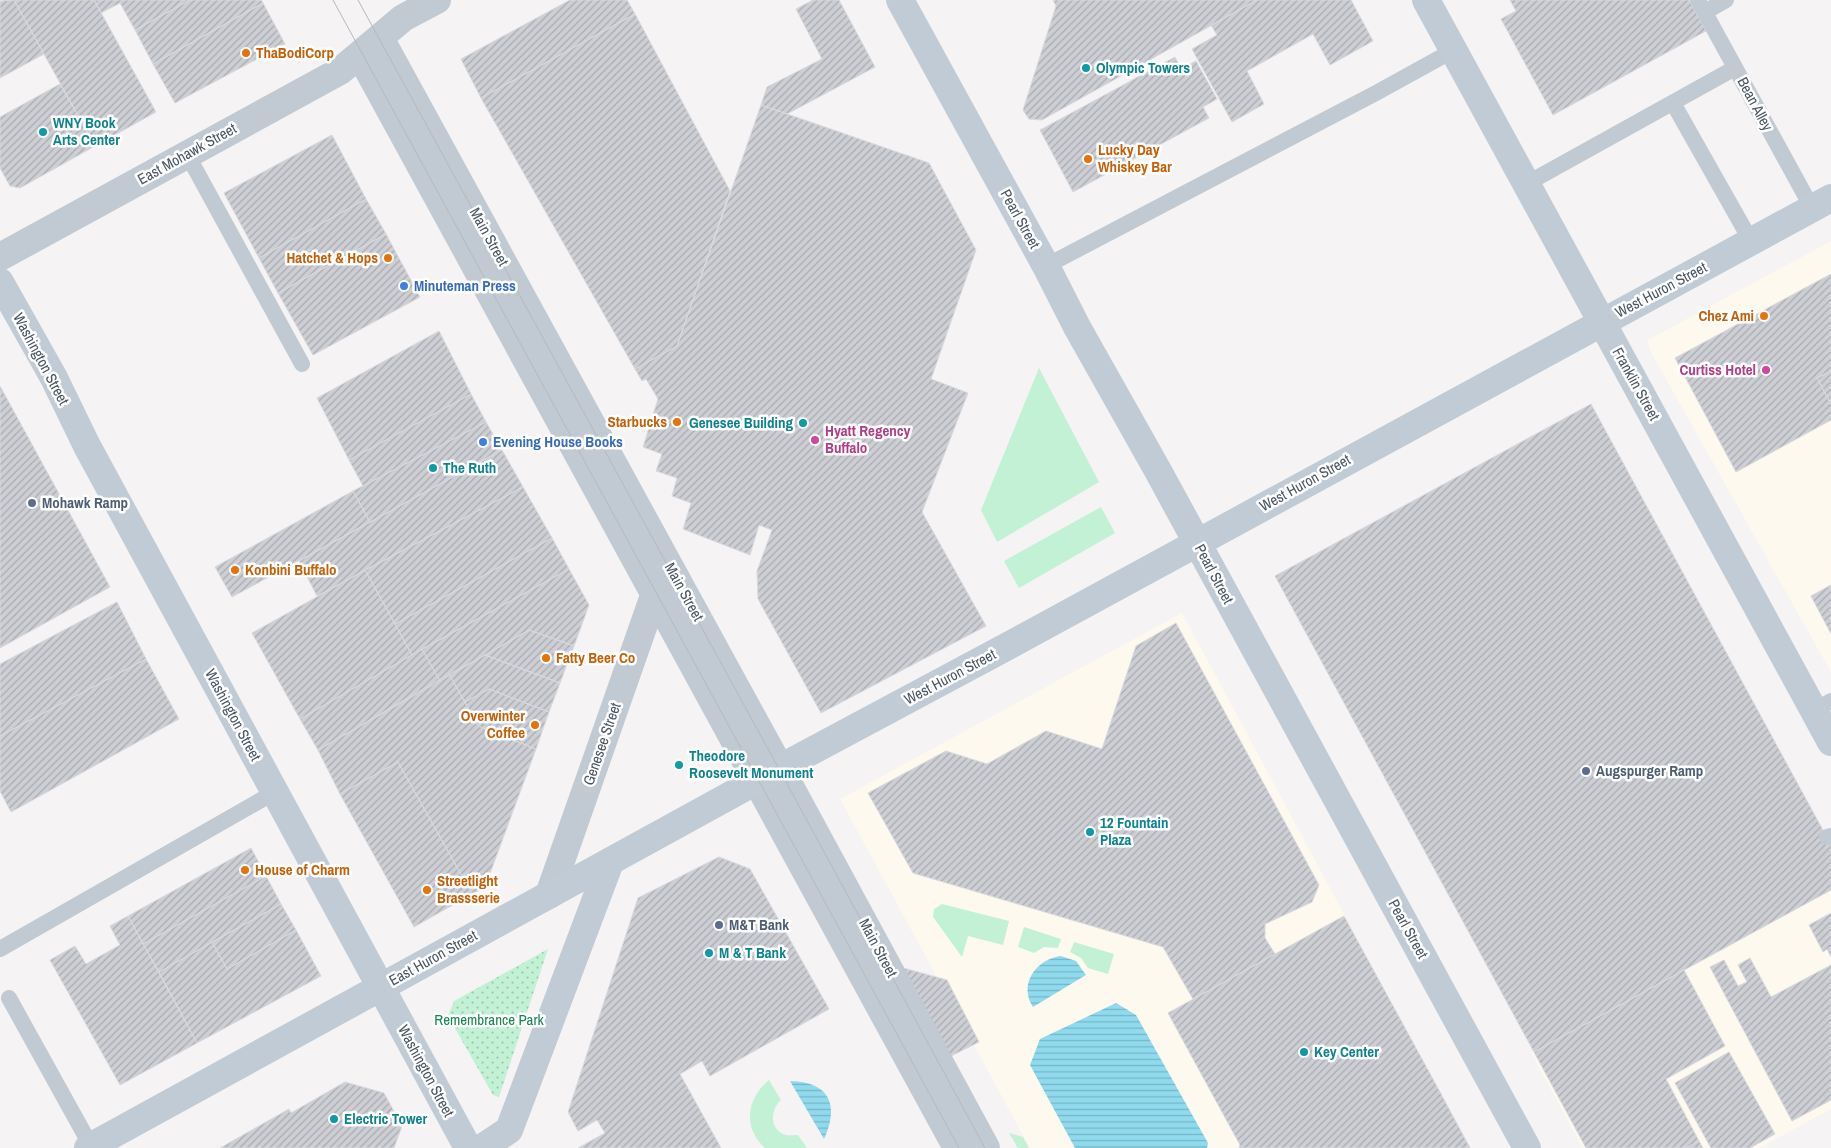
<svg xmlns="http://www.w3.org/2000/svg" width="1831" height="1148" viewBox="0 0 1831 1148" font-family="'Archivo Narrow',sans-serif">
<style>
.commercial{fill:#fdf9ef}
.green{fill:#c3f1d5}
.park{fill:url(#park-dots)}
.water{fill:url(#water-rules)}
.building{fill:url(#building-hatch);stroke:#d7d9de}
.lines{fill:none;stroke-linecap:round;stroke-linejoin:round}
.lane{stroke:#c1cad2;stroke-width:16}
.street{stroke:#c1cad2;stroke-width:28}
.secondary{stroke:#c1cbd6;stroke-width:28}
.tram{stroke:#b5b8bd;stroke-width:1}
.food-dot{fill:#e8710a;stroke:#fff;stroke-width:2}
.culture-dot{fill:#0f9aa8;stroke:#fff;stroke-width:2}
.shop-dot{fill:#3f7fe0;stroke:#fff;stroke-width:2}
.hotel-dot{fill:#d1479c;stroke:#fff;stroke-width:2}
.service-dot{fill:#5c6f8a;stroke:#fff;stroke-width:2}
.labels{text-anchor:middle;stroke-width:5;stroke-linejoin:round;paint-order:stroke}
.food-label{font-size:15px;font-weight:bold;fill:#c56008;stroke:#fff;text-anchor:start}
.culture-label{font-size:15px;font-weight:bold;fill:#0d838f;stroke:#fff;text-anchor:start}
.street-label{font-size:15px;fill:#4a5661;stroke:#fff}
.shop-label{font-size:15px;font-weight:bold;fill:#366cbe;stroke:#fff;text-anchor:start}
.hotel-label{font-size:15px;font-weight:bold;fill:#b23c85;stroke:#fff;text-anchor:end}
.service-label{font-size:15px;font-weight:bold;fill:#4e5e75;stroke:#fff;text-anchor:start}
.park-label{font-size:15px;fill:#17864f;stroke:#fff}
</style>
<defs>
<pattern id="park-dots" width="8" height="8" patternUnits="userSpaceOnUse" patternTransform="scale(1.25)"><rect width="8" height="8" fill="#c3f1d5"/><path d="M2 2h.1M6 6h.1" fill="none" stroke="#a0c6b0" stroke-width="1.8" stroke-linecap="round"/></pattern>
<pattern id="water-rules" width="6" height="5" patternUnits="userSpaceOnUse" patternTransform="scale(1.25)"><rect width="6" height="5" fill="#90daee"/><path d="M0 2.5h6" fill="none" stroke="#78b4c4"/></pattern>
<pattern id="building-hatch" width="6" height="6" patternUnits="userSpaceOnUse" patternTransform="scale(1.25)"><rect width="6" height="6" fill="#cdcfd5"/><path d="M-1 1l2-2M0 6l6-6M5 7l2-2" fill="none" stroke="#a8abb0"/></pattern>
</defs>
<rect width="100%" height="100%" fill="#f5f3f3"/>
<path class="commercial" d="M1831 241V672L1649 349 1648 340Z
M1182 613 1470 1148H1030L840 799Z
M1831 888V1109L1759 1148H1583L1531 1053Z"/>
<path class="green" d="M1039 368 1099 482 997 542 981 510Z
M1101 507 1115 533 1019 588 1004 561Z
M942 904 1009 921 1003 945 968 936 962 957 933 917 934 909Z
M1024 927 1061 939 1058 948 1044 947 1034 953 1018 947Z
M1074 942 1114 954 1108 974 1088 968 1081 958 1070 952Z
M769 1080 781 1100C770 1110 769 1130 786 1135 789 1136 795 1135 798 1135L807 1148H765C742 1127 747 1098 769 1080Z
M1009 1133 1023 1137 1029 1148H1018Z"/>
<path class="park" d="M548 949 499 1097 493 1095 448 1016 454 1001Z"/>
<path class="water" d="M1061 956 1076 961 1086 975 1033 1007C1018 985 1036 959 1061 956Z
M1116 1003 1136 1015 1208 1143 1207 1148H1075L1030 1065 1040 1039Z
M790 1081C831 1082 839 1106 824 1139Z"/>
<path class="building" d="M14 0H94L156 112 95 146Z
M14 0 44 54 0 78V1Z
M94 0H190L135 30 120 3 101 13Z
M190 0H261L263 3 153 64 135 30Z
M570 0H627L635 14 481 98 461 59Z
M813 0H839L875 67 787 114 761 105 767 87 822 59 796 9Z
M1053 0H1257L1042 120 1029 119 1023 110 1056 6Z
M1257 0H1351L1373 41 1330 65 1313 34 1247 71 1264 104 1232 122 1192 49 1217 35 1211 25Z
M1510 0H1689L1706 31 1553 115 1501 19 1516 11Z
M263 3 285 44 175 103 153 64Z
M635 14 730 191 677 346 635 369 481 98Z
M1175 57 1181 69 1196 61 1217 99 1203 107 1209 118 1073 192 1040 130Z
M60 84 95 146 20 188 10 186 0 168V117Z
M761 105 929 163 976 250 931 379 968 393 922 512 986 626 821 713 758 599 757 571 772 530 759 525 750 555 683 529 691 503 672 496 677 478 656 471 662 454 643 447 658 399 646 379 642 381 635 369 677 346Z
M332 135 366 199 259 258 224 193Z
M366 199 386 234 278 293 259 258Z
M386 234 420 297 313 355 278 293Z
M1831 274V371L1817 378 1831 404V420L1736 472 1675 358Z
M439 331 471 394 349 460 317 398Z
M1831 371V404L1817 378Z
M0 386 110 587 0 648Z
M471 394 486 422 363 486 349 460Z
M1591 404 1831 845V890L1534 1052 1275 576Z
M486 422 502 450 370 522 353 491Z
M502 450 523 487 317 596 299 561Z
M523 487 552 538 395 624 365 570Z
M353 491 370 522 232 597 215 567Z
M552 538 569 569 412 655 395 624Z
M569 569 589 605 574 646 529 630 440 681 422 649Z
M365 570 412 655 300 719 252 633Z
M1831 585V634L1811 596Z
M117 602 146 659 0 736V664Z
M1176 623 1319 885 1312 902 1265 924V938L1275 954 1193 999 1163 947 913 873 868 793 946 751 987 764 1046 731 1102 749 1136 646Z
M529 630 574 646 560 683 485 655Z
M422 649 440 681 318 750 300 719Z
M485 655 560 683 549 712 489 689 465 702 449 674Z
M146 659 179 719 11 812 0 791V736Z
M449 674 478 726 536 749 485 887 472 894 398 762 340 794 318 750Z
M489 689 549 712 536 749 478 726 465 702Z
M398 762 472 894 414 927 340 794Z
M251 848 266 876 143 944 128 916Z
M719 857 750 869 829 1009 710 1076 702 1061 680 1074 721 1148H578L605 1133 597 1120 578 1131 568 1112 638 898Z
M266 876 281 904 159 972 143 944Z
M281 904 296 930 227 969 212 942Z
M1831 913V957L1827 949 1823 952 1809 925Z
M128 916 197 1043 120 1085 50 960 75 946 86 964 120 945 110 926Z
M1344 916 1440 1092 1470 1148H1239L1240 1145 1168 1013Z
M296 930 321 976 197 1043 159 972 212 942 227 969Z
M1750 958 1771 997 1831 965V1100L1792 1121 1710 967 1724 960 1738 986 1747 982 1738 965Z
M896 966 947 980 979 1042 947 1058Z
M1684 970 1725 1046 1666 1079 1699 1141 1686 1148H1586L1534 1052Z
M1729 1052 1775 1134 1750 1148H1711L1675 1083Z
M345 1082 384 1093 402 1126 394 1148H220L289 1109 291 1113Z
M1699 1141 1703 1148H1686Z"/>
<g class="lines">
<path class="lane" d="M1698 0 1812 208
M1705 12 1726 0
M1673 103 1751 241
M187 154 302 364
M1526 184 1735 68
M1046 266 1376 93 1454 50
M1814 710 1831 701
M1827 837 1831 836
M0 949 275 792
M9 998 91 1146"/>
<path class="street" d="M380 38 780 768 986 1148
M360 55 957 1148
M0 257 340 71 403 18 437 0
M549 895 655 593"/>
<path class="secondary" d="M900 0 1046 266 1077 327 1157 469 1527 1148
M1426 0 1831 742
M0 282 54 378 87 446 468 1148
M88 1148 780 768 1019 640 1831 198
M482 1148 509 1130 610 862"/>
<path class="tram" d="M333 0 959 1148
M358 0 779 769 985 1148"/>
</g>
<g class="food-dot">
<circle cx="246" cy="53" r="5"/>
<circle cx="1088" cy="159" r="5"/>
<circle cx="388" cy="258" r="5"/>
<circle cx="1764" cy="316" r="5"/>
<circle cx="677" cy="422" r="5"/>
<circle cx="235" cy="570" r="5"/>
<circle cx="546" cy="658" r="5"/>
<circle cx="535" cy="725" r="5"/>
<circle cx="245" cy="870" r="5"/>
<circle cx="427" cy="890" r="5"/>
</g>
<g class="culture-dot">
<circle cx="1086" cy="68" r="5"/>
<circle cx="43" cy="132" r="5"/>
<circle cx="803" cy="423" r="5"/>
<circle cx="433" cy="468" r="5"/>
<circle cx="679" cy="765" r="5"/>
<circle cx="1090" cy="832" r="5"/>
<circle cx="709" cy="953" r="5"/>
<circle cx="1304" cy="1052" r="5"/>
<circle cx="334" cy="1119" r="5"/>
</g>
<g class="shop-dot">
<circle cx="404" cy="286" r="5"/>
<circle cx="483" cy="442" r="5"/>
</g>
<g class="hotel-dot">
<circle cx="1766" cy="370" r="5"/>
<circle cx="815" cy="440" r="5"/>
</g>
<g class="service-dot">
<circle cx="32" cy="503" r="5"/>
<circle cx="1586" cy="771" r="5"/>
<circle cx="719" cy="925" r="5"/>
</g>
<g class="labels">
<g class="food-label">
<text x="256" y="58">ThaBodiCorp</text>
<text x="1098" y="155">Lucky Day<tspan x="1098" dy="17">Whiskey Bar</tspan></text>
<text x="378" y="263" text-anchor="end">Hatchet &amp; Hops</text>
<text x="1754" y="321" text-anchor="end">Chez Ami</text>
<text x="667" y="427" text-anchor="end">Starbucks</text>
<text x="245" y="575">Konbini Buffalo</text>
<text x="556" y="663">Fatty Beer Co</text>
<text x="525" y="721" text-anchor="end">Overwinter<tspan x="525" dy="17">Coffee</tspan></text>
<text x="255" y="875">House of Charm</text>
<text x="437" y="886">Streetlight<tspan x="437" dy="17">Brassserie</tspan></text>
</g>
<g class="culture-label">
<text x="1096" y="73">Olympic Towers</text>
<text x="53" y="128">WNY Book<tspan x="53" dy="17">Arts Center</tspan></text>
<text x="793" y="428" text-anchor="end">Genesee Building</text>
<text x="443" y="473">The Ruth</text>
<text x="689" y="761">Theodore<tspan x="689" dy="17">Roosevelt Monument</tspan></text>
<text x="1100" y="828">12 Fountain<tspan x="1100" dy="17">Plaza</tspan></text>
<text x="719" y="958">M &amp; T Bank</text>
<text x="1314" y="1057">Key Center</text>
<text x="344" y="1124">Electric Tower</text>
</g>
<g class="street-label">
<text transform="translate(1755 104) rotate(62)" y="5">Bean Alley</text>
<text transform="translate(187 154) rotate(-29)" y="5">East Mohawk Street</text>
<text transform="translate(1020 219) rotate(61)" y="5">Pearl Street</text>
<text transform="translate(489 237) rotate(61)" y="5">Main Street</text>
<text transform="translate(1661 290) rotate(-28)" y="5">West Huron Street</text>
<text transform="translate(41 359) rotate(62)" y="5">Washington Street</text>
<text transform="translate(1636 384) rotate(61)" y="5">Franklin Street</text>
<text transform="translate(1305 483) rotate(-29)" y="5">West Huron Street</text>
<text transform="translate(1214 574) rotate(62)" y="5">Pearl Street</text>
<text transform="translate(684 592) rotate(61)" y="5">Main Street</text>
<text transform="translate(950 677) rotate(-28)" y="5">West Huron Street</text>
<text transform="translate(233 715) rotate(62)" y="5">Washington Street</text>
<text transform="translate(602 744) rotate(-71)" y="5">Genesee Street</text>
<text transform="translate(1408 929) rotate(61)" y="5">Pearl Street</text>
<text transform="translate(878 948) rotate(62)" y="5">Main Street</text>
<text transform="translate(433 958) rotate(-29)" y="5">East Huron Street</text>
<text transform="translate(426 1071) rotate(62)" y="5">Washington Street</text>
</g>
<g class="shop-label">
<text x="414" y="291">Minuteman Press</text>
<text x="493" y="447">Evening House Books</text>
</g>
<g class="hotel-label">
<text x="1756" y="375">Curtiss Hotel</text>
<text x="825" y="436" text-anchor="start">Hyatt Regency<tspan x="825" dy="17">Buffalo</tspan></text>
</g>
<g class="service-label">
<text x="42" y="508">Mohawk Ramp</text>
<text x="1596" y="776">Augspurger Ramp</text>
<text x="729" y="930">M&amp;T Bank</text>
</g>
<g class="park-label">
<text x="489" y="1025">Remembrance Park</text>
</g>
</g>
</svg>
